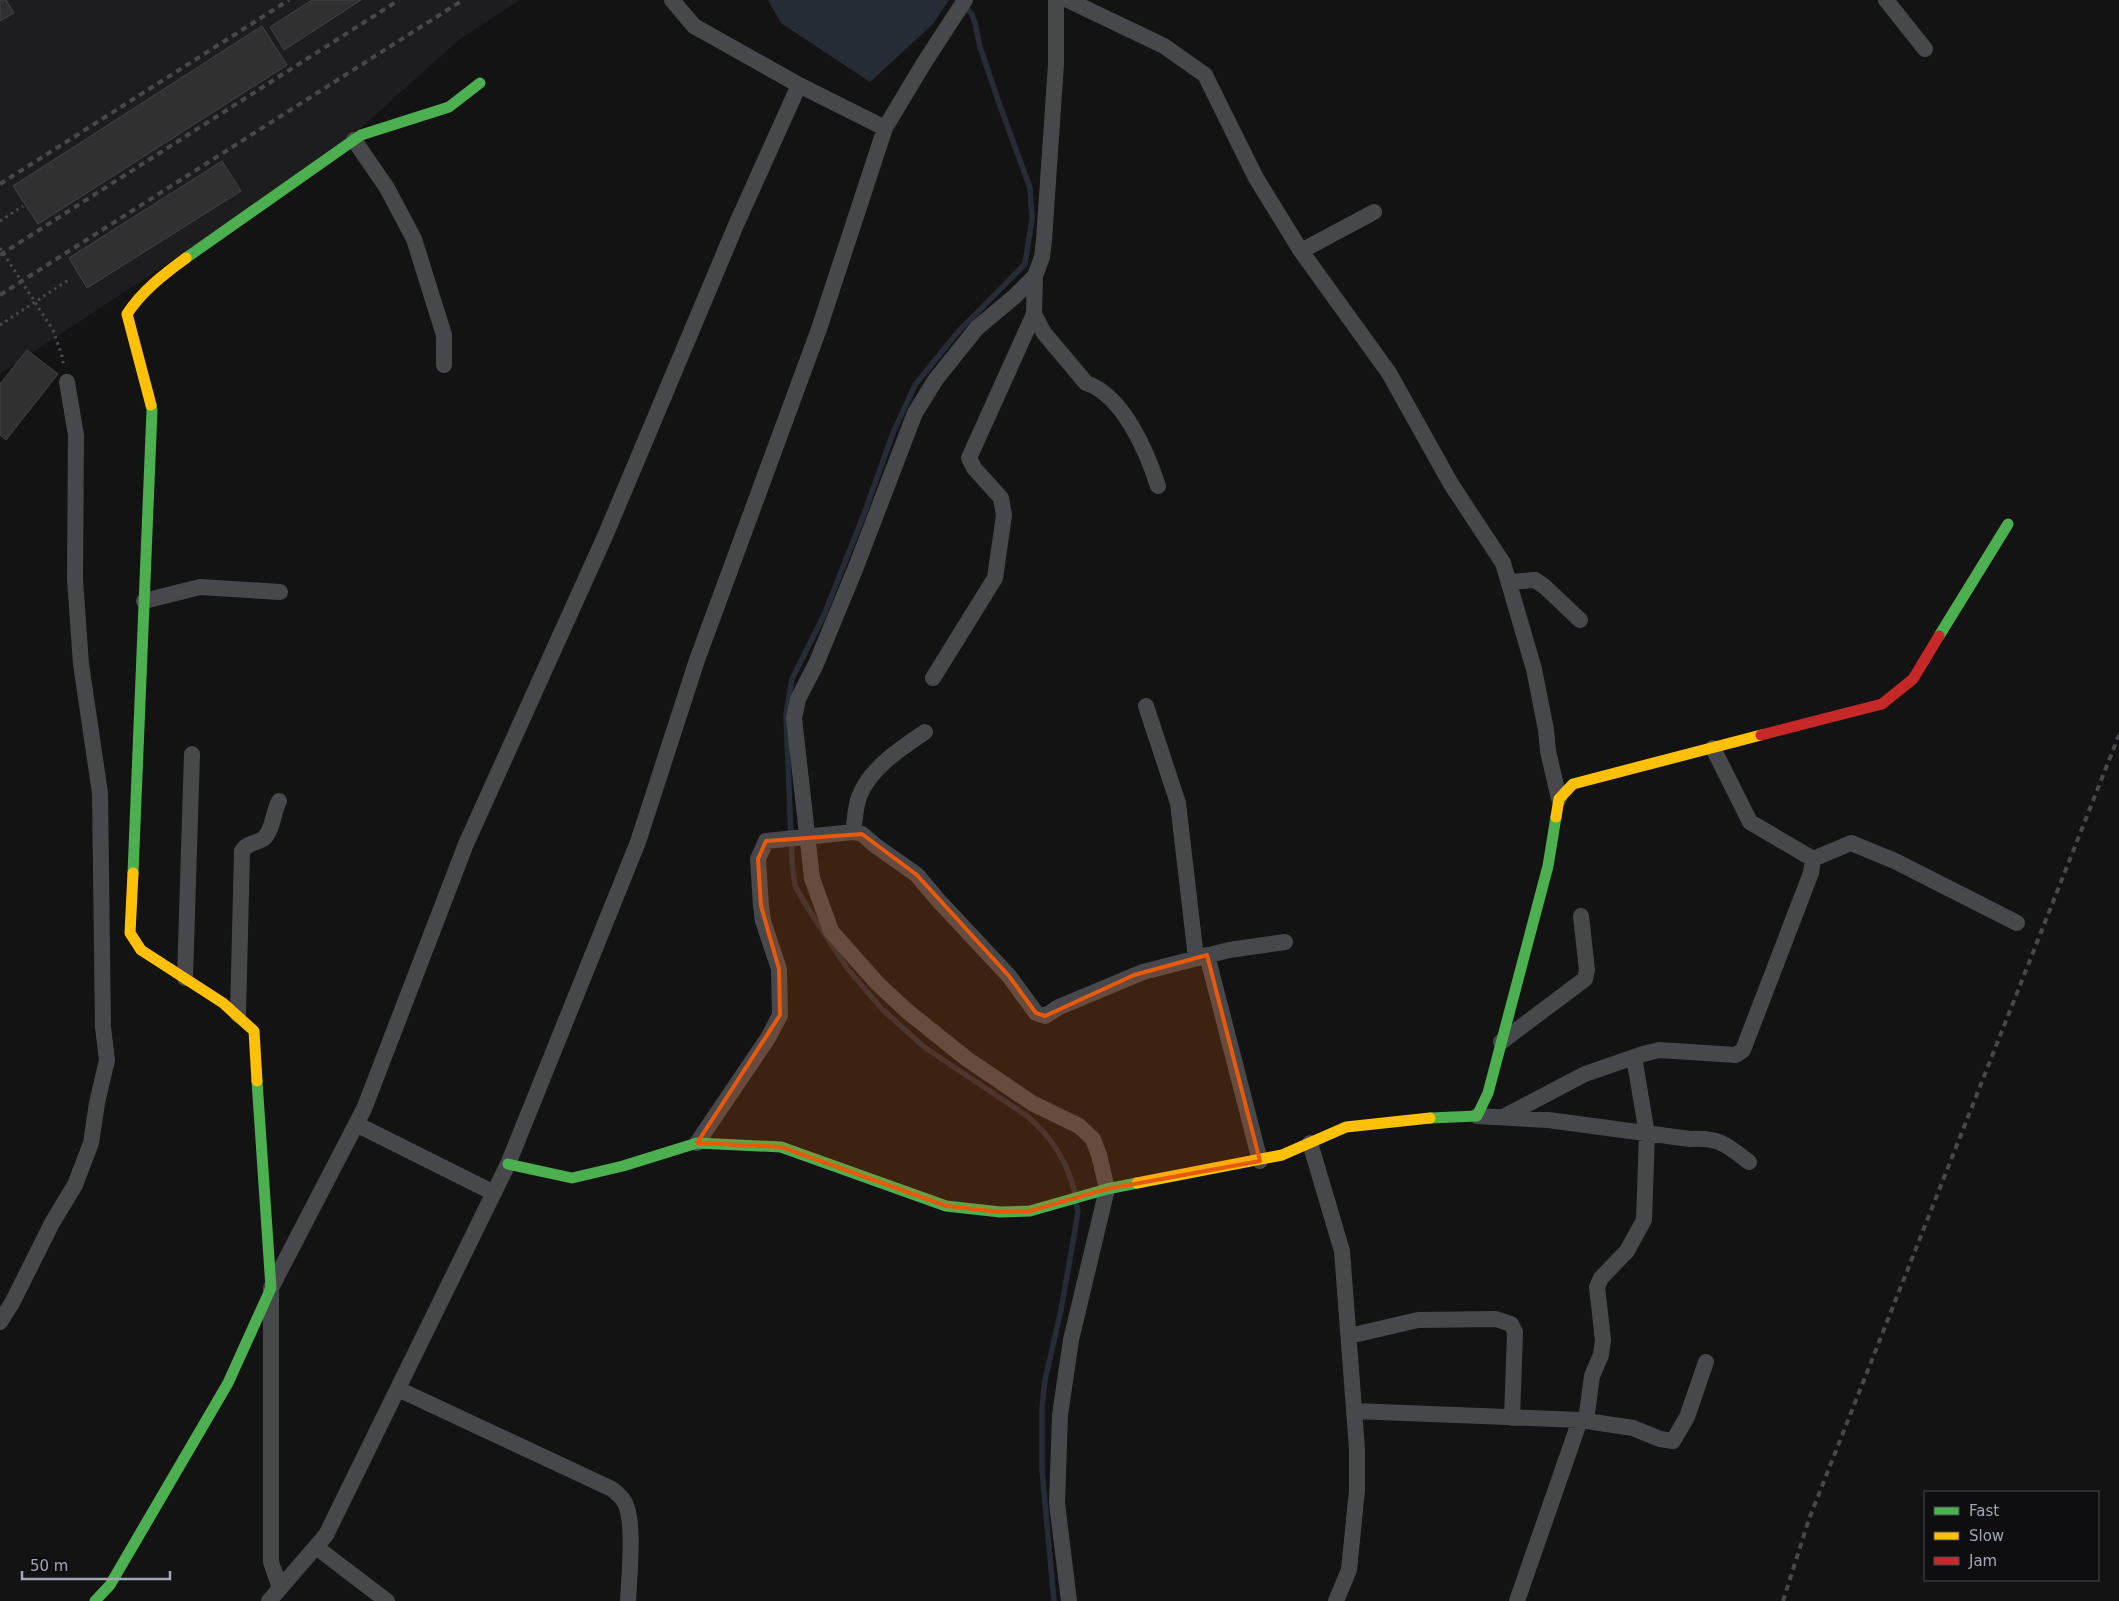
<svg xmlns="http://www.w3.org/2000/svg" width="2119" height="1601" viewBox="0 0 2119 1601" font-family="'DejaVu Sans',sans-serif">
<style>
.built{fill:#1d1d1f}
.water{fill:#262c36}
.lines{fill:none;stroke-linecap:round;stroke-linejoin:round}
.stream{stroke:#262c36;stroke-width:5.5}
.building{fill:#303031;stroke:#424247}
.path{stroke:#49494e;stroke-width:3;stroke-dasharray:2.5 4;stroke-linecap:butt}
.street{stroke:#47484c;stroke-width:16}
.fast{stroke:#4caf50;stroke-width:11}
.slow{stroke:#ffc107;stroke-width:11}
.jam{stroke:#c62828;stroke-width:11}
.rail{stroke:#47484c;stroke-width:4;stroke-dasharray:6 5;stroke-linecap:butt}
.path-bridge{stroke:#49494e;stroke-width:3;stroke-dasharray:2.5 4;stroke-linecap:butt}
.marked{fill:#e8590c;fill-opacity:0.2;stroke:#e8590c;stroke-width:4;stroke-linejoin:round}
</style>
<rect width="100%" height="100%" fill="#131313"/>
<path class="built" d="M0 0H520L460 39 326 159 0 374Z"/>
<path class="water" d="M768 0H949L933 24 870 82 781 23Z"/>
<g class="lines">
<path class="stream" d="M963 5 972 14 975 23 980 47 999 103 1030 188 1032 219 1025 264 957 333 915 385 893 433 864 514 824 615 792 679 786 714 792 861 795 886 814 918 847 968 882 1009 924 1047 1027 1116C1052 1137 1068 1162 1075 1194
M1054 1601 1042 1470V1407L1045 1380 1061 1310 1074 1236 1078 1211 1076 1203"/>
</g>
<path class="building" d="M0 0H6L14 13 0 21Z
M312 0H361L284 50 270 27Z
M262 26 287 65 38 224 13 186Z
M222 161 241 191 87 288 69 258Z
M27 350 58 374 6 440 0 435V384Z"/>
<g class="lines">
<path class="path" d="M0 221 23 206
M0 325 70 279
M53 330 62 356 64 367"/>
<path class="street" d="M672 0 694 26 799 85 885 128
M1056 0V64L1044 240 1042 257 1035 276 1014 297 977 328 936 379 915 413 856 567 816 664 798 699 794 718 812 878 831 931 877 983 907 1011 967 1059 1032 1103 1079 1126 1093 1139 1099 1155 1107 1189 1071 1340 1060 1415 1057 1503 1069 1601
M1068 0 1164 46 1205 75 1256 178 1301 251 1389 373 1451 484 1503 563 1534 669 1546 730 1548 751 1559 799
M1886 0 1925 49
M354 140 387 188 414 239 444 335V365
M1301 251 1374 212
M1035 276 1034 314 1044 333 1086 383C1123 395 1147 452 1158 486
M1509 582 1535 580 1544 586 1580 620
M144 601 200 587 280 592
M933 678 995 578 1004 515 1001 498 974 468 969 458 1034 314
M1146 706 1178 803 1196 958
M853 832C855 821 855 808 859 797 870 768 900 749 925 732
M1813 859 1851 843 1895 861 2017 923
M1207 955 1260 1161
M185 978 192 754
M238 1015 242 851C248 842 255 844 263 839 273 831 273 812 279 801
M1501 1042 1585 979 1587 970 1581 916
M1477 1116 1548 1120 1690 1139C1719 1137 1727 1145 1749 1162
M1503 1117 1585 1074 1643 1054 1659 1050 1736 1055 1743 1050 1811 873 1813 859 1750 822 1713 748
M356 1124 494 1193
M697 1143 768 1038 780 1015 779 969 763 921 761 906 758 859 766 841 853 832 862 834 876 846 917 875 938 900 1009 976 1036 1013 1045 1016 1059 1007 1143 972 1229 950 1285 942
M1310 1143 1342 1251 1357 1449V1490L1349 1570 1336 1601
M0 1322 12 1303 52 1223 75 1185 91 1143 97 1103 107 1060 103 1027 100 793 81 664 75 579 76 435 67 382
M1349 1336 1418 1320 1496 1319 1511 1324 1515 1332 1512 1418
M398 1389 612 1489C617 1493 622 1497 625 1503 635 1522 629 1578 628 1601
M1354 1411 1580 1420 1633 1428 1660 1439 1673 1441 1687 1417 1706 1362
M1586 1421 1592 1376 1601 1355 1603 1340 1597 1287 1601 1278 1627 1251 1644 1220 1647 1134 1634 1057
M316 1547 387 1601
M280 1588 271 1562V1288L364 1109 466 844 606 534 736 225 799 85
M269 1601 326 1535 508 1164 638 842 697 660 819 329 885 128 924 63 965 0
M1517 1601 1580 1420"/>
<path class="fast" d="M186 258 361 135 449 107 480 83
M1939 636 2008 524
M133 873 152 410 151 405
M1430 1118 1477 1116 1488 1093 1548 866 1556 817
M508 1164 572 1178 623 1166 697 1143 781 1147 946 1206 1000 1212 1030 1211 1107 1189 1137 1183
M95 1601 110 1585 228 1383 271 1288 257 1081"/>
<path class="slow" d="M151 405 127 314C142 291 164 274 186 258
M1556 817 1559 799 1573 784 1761 735
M133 873 130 933 141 950 223 1003 254 1031 257 1081
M1137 1183 1282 1155 1346 1127 1430 1118"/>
<path class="jam" d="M1761 735 1882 704 1913 679 1939 636"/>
<path class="rail" d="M0 184 289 0
M0 255 399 0
M0 295 463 0
M1783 1601 1809 1519 2119 735"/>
<path class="path-bridge" d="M0 248 53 330"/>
</g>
<path class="marked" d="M862 834 917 875 1009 976 1036 1013 1045 1016 1134 975 1207 955 1260 1161 1107 1189 1030 1211 1000 1212 946 1206 781 1147 697 1143 780 1015 779 969 761 906 758 859 766 841Z"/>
<rect x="1924" y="1491" width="175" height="90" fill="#0e0d0f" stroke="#4a4a52"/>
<rect x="1934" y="1507" width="25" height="8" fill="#4caf50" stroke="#4a4a52"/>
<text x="1969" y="1516" font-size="15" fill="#a3a6b6">Fast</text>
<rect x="1934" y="1532" width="25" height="8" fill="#ffc107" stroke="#4a4a52"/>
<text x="1969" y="1541" font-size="15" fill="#a3a6b6">Slow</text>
<rect x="1934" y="1557" width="25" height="8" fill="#c62828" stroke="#4a4a52"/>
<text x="1969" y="1566" font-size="15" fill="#a3a6b6">Jam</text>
<path d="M22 1571v8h148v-8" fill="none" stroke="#a3a6b6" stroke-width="2.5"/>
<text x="30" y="1571" font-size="15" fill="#a3a6b6" stroke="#0e0d0f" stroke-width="4" paint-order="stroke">50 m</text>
</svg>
